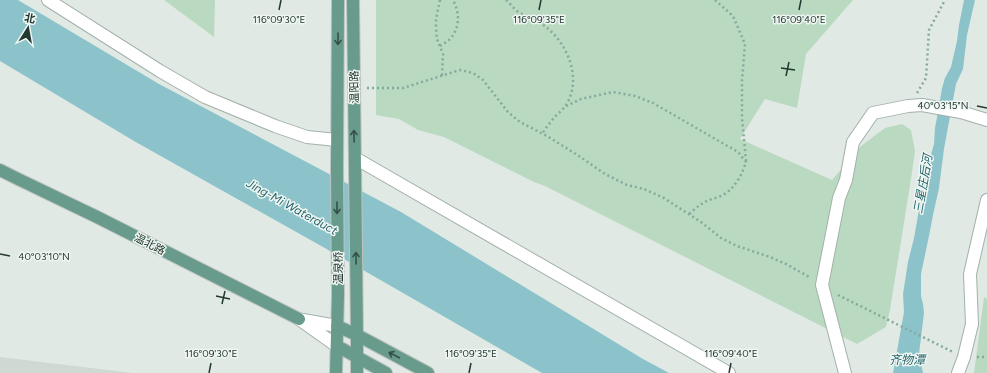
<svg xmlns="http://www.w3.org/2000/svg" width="987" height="373" viewBox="0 0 987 373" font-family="Figtree,'Noto Sans SC',sans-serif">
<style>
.built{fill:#ced9d3}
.green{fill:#bad9c1}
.water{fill:#8cc3ca}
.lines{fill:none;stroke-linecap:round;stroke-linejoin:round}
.minor-casing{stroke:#a3b0ab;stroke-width:14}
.major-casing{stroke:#bdc3c1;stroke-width:14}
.path{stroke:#83aa9c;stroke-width:2.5;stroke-dasharray:2 3;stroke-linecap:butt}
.minor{stroke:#fff;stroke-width:12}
.major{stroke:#689b8b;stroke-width:12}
.oneway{stroke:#345148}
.ticks{fill:none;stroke:#223831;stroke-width:1.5}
.labels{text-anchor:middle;stroke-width:3;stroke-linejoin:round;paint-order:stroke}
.street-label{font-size:11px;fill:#223831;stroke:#f0f6f2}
.water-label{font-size:12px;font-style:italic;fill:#22656d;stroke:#f0f6f2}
.ticks-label{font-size:10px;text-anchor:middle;fill:#223831;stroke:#f0f6f2;stroke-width:3;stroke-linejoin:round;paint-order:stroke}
</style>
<rect width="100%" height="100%" fill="#e0e9e4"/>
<path class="built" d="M0 357 132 373H0Z"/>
<path class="green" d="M164 0H215L214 37Z
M376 0H853L806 54 797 108 765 99 740 139 832 180 861 146 885 128 902 124 911 130 915 151 911 179 890 310 886 327 857 344 545 186 534 182 444 137 418 130 399 119 376 115Z
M984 297 987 299V373H974Z"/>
<path class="water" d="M0 0H18L159 84 401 212 643 359 669 373H542L323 247 134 141 0 61Z
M964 0H975L967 35 963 69 956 84 944 149 939 188 933 215 930 231 921 274V296L923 304 924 313 919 354 923 373H893L904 312 903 294 908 262 914 238 925 176 934 144 935 128 939 106 942 88 945 78 951 67 957 41 959 25Z"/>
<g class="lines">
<defs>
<path id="minor" d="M48 0 160 71 205 97 275 126 307 137 337 140
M355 158 729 373
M299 319 337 346
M303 320 337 326
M845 373 822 285 839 198 846 180 853 142 873 113 908 106 922 105 961 112 987 120
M958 373 964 357 972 324 970 274 987 200"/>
<path id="major" d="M353 0 357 335V373
M0 170 18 179 97 217 299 319
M337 326 357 335 428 373
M337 346 386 373
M336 373 338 295 337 169 338 0"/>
</defs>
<use href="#minor" class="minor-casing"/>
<use href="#major" class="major-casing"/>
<path class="path" d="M440 0 436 19V28L437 39 443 54 442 76
M506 0C510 3 513 8 517 11 525 16 534 19 542 24 567 41 583 78 566 105 563 110 557 114 553 119 549 124 545 129 542 134
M715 0 733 16 745 44 742 80V118L746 161
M440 46C443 44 447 42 450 39 460 28 460 13 453 0
M367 88H403L460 70 473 73 483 80 508 112 520 122 547 136 579 156 605 174 627 185 644 189 664 198 701 222 721 238 737 246 770 257 786 264 811 278
M917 93 926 78 929 30 945 0
M566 106 581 99 613 92 635 96 653 103 738 152 746 162C742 175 735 188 723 195 717 198 710 199 705 202 699 205 694 210 689 214
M838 295 953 352
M977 357H987"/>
<use href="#minor" class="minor"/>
<use href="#major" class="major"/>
</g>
<defs><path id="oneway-shaft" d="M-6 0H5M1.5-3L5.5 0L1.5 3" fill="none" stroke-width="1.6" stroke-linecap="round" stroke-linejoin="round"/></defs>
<g class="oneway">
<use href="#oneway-shaft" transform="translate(338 39) rotate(90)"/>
<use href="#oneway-shaft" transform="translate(354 136) rotate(-91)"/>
<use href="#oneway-shaft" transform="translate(337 208) rotate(90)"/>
<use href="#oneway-shaft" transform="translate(356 258) rotate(-91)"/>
<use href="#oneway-shaft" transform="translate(394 355) rotate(-152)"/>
</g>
<path class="ticks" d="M279 10 281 0M539 10 541 0M799 10 801 0M781 68 795 70M786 76 789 62M977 106 987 108M0 254 10 256M216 296 230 299M222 304 225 291M209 373 211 363M469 373 471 363M729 373 731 363"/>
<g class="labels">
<g class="street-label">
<text transform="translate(354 87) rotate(-91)" y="4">温阳路</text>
<text transform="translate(150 244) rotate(27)" y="4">温北路</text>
<text transform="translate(338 268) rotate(-90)" y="4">温泉桥</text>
</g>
<g class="water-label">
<text transform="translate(923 184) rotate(-80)" y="4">三星庄后河</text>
<text transform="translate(292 207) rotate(29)" y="4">Jing-Mi Waterduct</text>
<text x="907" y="364">齐物潭</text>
</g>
</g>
<g class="ticks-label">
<text x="279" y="23">116°09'30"E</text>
<text x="539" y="23">116°09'35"E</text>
<text x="799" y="23">116°09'40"E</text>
<text x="943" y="109">40°03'15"N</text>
<text x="44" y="260">40°03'10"N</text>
<text x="211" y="357">116°09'30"E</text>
<text x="471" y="357">116°09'35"E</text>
<text x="731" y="357">116°09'40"E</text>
</g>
<g transform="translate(28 28) rotate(11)" stroke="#f0f6f2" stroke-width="3" paint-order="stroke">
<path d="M0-3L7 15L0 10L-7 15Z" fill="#223831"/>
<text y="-6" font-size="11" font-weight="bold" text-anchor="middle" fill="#223831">北</text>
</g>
</svg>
